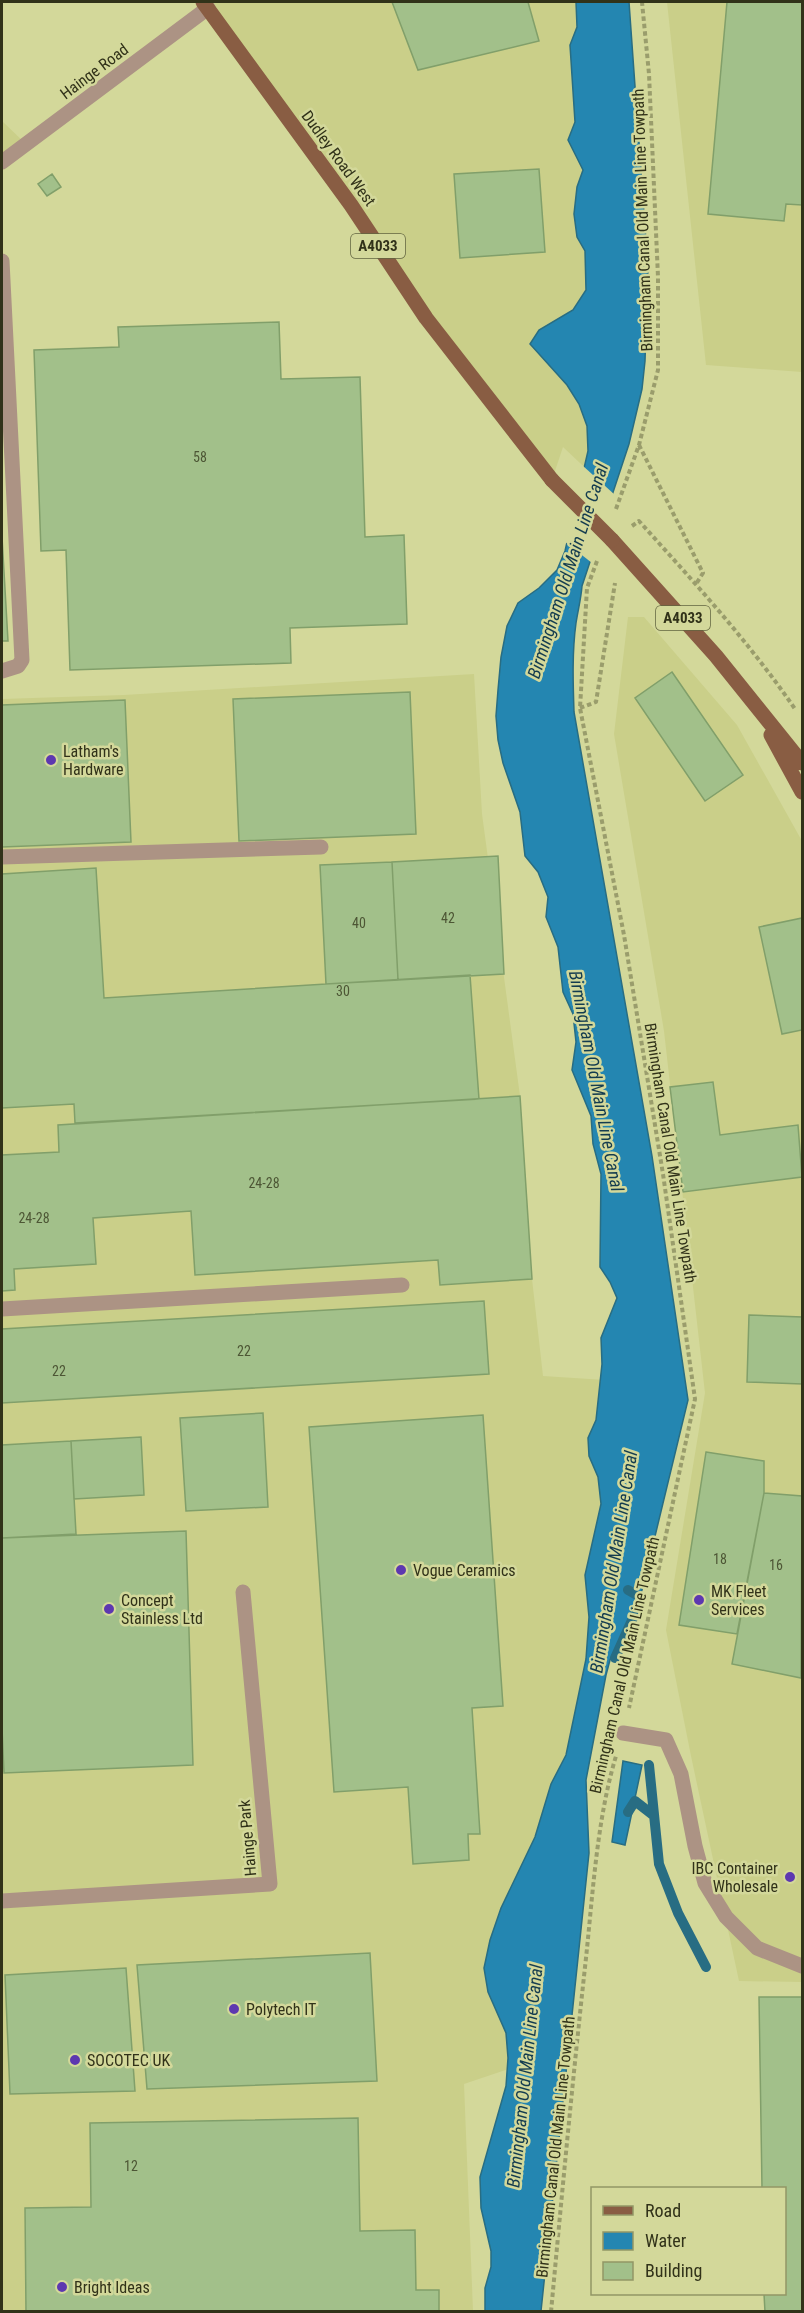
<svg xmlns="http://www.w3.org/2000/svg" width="804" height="2313" viewBox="0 0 804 2313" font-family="'Roboto Condensed',sans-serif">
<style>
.built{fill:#cacf89}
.water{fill:#2486b1;stroke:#286d83;stroke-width:1.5}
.pier{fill:#d3d89a}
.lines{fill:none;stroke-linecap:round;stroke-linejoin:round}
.stream{stroke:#286d83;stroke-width:10}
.building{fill:#a2c08a;stroke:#819f6a;stroke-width:1.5}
.path{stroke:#9a9d6c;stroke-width:4;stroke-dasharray:4.5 3;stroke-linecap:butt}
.minor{stroke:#ac9384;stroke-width:15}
.major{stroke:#895d43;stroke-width:15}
.major-bridge{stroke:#895d43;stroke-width:15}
.poi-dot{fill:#5d38b0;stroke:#d3d89a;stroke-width:2}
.labels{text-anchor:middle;stroke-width:5;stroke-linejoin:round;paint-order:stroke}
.number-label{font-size:14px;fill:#4d5635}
.shield{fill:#d3d89a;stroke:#626440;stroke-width:1.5}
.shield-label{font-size:15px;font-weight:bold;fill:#313219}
.street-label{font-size:16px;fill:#313219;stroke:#d3d89a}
.poi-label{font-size:16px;fill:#313219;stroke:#d3d89a;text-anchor:start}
.water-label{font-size:18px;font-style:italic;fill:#143c4f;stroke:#d3d89a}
</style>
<rect width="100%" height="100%" fill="#d3d89a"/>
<path class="built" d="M203 2H601L598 480 563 447 552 480Z
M667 2H802V372L706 365Z
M2 121 26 144 2 162Z
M628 617H644L737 725 802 841V1982L739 1981 691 1756 666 1630 705 1393 664 1031 614 734Z
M474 674 482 814 520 1096 532 1279 543 1376 636 1382 523 2064 464 2084 473 2311H2V699L124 695Z"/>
<path class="water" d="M576 2H629L648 269 645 361 642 389 629 444 582 586C581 599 578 610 576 623 572 652 573 683 574 712L652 1156 688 1400 641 1594 610 1660 606 1675 586 1780 589 1853 541 2311H485V2288L491 2267V2251L481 2208 480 2177 506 2086 508 2058 506 2033 488 1992 484 1968 490 1940 501 1908 535 1837 551 1784 566 1755 586 1659 589 1617 585 1575 601 1504 598 1477 589 1456 588 1438 596 1420 602 1364 601 1338 617 1298 610 1282 600 1267 601 1174 593 1144 591 1116 572 1070 576 1042 573 1014 563 992 558 947 546 917 548 897 538 872 525 856 520 812 503 763 498 740 496 716 498 690 501 657 507 626 518 603 539 588 557 570 565 551 588 451 587 426 579 404 567 385 530 344 539 330 573 310 586 290 585 251 577 237 574 214 577 187 583 170 568 140 575 122 570 45 577 27Z
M623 1761 642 1765 625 1845 612 1842Z"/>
<path class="pier" d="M582 465 615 495 592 563 564 541Z"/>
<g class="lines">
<path class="stream" d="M615 1658 642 1598 628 1590
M649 1765 659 1864 678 1913 706 1967
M628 1812 635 1801 653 1815"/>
</g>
<path class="building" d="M392 2H528L539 41 418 70Z
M727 2H802V205L786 204 784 221 708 214Z
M539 169 545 252 460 258 454 174Z
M52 174 61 187 47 196 38 184Z
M279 322 281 379 360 377 365 537 404 535 407 624 290 628 291 663 70 670 66 550 41 551 34 350 119 347 118 327Z
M2 537 8 641H2Z
M672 672 743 775 705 801 635 698Z
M410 692 416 834 239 841 233 699Z
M125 700 131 842 2 847V705Z
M498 856 504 974 398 980 392 862Z
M392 862 398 980 326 984 320 865Z
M96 868 104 998 470 975 479 1099 75 1123 74 1104 2 1108V874Z
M802 918V1030L782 1034 759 927Z
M713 1082 720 1135 798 1125 802 1177 683 1192 670 1087Z
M520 1096 532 1279 440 1285 438 1260 195 1275 191 1211 93 1218 96 1264 14 1269 15 1290 2 1291V1155L59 1152 58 1125Z
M484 1301 489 1374 2 1403V1329Z
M749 1315 802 1317V1384L747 1382Z
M263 1413 268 1507 186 1511 180 1418Z
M483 1415 503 1706 472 1708 480 1834H468L469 1860 413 1864 408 1787 334 1792 309 1427Z
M141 1437 144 1495 74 1499 71 1441Z
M71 1441 76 1534 2 1538V1445Z
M706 1452 764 1461V1493L737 1634 679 1625Z
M764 1493 802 1496 801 1678 732 1664Z
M186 1531 193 1765 4 1773 2 1728V1538Z
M370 1953 377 2081 147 2089 137 1965Z
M126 1968 135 2091 10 2094 5 1975Z
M759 1997H802V2312H765L764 2294H784V2188H762Z
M358 2118 360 2231 415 2230 416 2290H439V2312H26L25 2208 91 2207 90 2123Z"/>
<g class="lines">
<path class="path" d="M639 445 703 573 696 584
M616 509 639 445 658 370V277L649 74 642 2
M632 526 639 521C694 582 749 642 795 709
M597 561 587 588 580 708 624 935 663 1174 695 1399 629 1708
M580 708 596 702 615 583
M551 2312C562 2193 573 2076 586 1958 593 1892 597 1819 616 1756"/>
<path class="minor" d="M2 162 208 8
M2 261 22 660 18 666 2 671
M2 857 321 847
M2 1309 402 1285
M623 1733 666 1740 681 1774 695 1846 705 1883 726 1917 757 1948 802 1966
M2 1901 270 1884 243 1592"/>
<path class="major" d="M203 2 351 205 426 318 552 480
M612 540 716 656 802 763
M771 735 802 792"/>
<path class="major-bridge" d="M552 480 612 540"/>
</g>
<g class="poi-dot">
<circle cx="51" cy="760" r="6"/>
<circle cx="401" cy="1570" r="6"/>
<circle cx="699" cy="1600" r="6"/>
<circle cx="109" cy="1609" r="6"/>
<circle cx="790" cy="1877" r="6"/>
<circle cx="234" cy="2009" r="6"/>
<circle cx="75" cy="2060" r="6"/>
<circle cx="62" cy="2287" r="6"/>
</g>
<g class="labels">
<g class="number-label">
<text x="200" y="462">58</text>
<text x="448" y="923">42</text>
<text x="359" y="928">40</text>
<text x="343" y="996">30</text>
<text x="264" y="1188">24-28</text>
<text x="34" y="1223">24-28</text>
<text x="244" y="1356">22</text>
<text x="59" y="1376">22</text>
<text x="720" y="1564">18</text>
<text x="776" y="1570">16</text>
<text x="131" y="2171">12</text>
</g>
<g class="shield">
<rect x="351" y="234" width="54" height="24" rx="4.5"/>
<rect x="656" y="606" width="54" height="24" rx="4.5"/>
</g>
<g class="shield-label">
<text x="378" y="251">A4033</text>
<text x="683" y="623">A4033</text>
</g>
<g class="street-label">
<text transform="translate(94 71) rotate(-37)" y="6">Hainge Road</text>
<text transform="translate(339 158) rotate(54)" y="6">Dudley Road West</text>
<text transform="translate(642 220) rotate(-92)" y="6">Birmingham Canal Old Main Line Towpath</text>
<text transform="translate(671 1153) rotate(81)" y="6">Birmingham Canal Old Main Line Towpath</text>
<text transform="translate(624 1665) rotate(-77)" y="6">Birmingham Canal Old Main Line Towpath</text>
<text transform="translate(247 1838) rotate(-95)" y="6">Hainge Park</text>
<text transform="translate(555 2147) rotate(-84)" y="6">Birmingham Canal Old Main Line Towpath</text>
</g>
<g class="poi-label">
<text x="63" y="757">Latham's<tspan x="63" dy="18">Hardware</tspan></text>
<text x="413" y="1576">Vogue Ceramics</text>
<text x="711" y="1597">MK Fleet<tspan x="711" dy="18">Services</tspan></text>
<text x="121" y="1606">Concept<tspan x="121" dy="18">Stainless Ltd</tspan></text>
<text x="778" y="1874" text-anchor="end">IBC Container<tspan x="778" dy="18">Wholesale</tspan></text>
<text x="246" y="2015">Polytech IT</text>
<text x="87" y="2066">SOCOTEC UK</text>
<text x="74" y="2293">Bright Ideas</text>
</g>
<g class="water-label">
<text transform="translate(568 571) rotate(-72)" y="6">Birmingham Old Main Line Canal</text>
<text transform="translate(596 1081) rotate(79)" y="6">Birmingham Old Main Line Canal</text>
<text transform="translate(614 1562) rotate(-81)" y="6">Birmingham Old Main Line Canal</text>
<text transform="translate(525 2076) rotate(-84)" y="6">Birmingham Old Main Line Canal</text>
</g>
</g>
<rect width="804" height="2313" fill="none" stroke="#313219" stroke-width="6"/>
<rect x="591" y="2187" width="195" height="108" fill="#d3d89a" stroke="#929666" stroke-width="1.5"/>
<rect x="603" y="2206" width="30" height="9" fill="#895d43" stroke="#929666" stroke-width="1.5"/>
<text x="645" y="2217" font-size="18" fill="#313219">Road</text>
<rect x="603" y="2232" width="30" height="18" fill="#2486b1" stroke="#929666" stroke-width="1.5"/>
<text x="645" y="2247" font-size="18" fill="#313219">Water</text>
<rect x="603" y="2262" width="30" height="18" fill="#a2c08a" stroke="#929666" stroke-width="1.5"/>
<text x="645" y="2277" font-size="18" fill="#313219">Building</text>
</svg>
